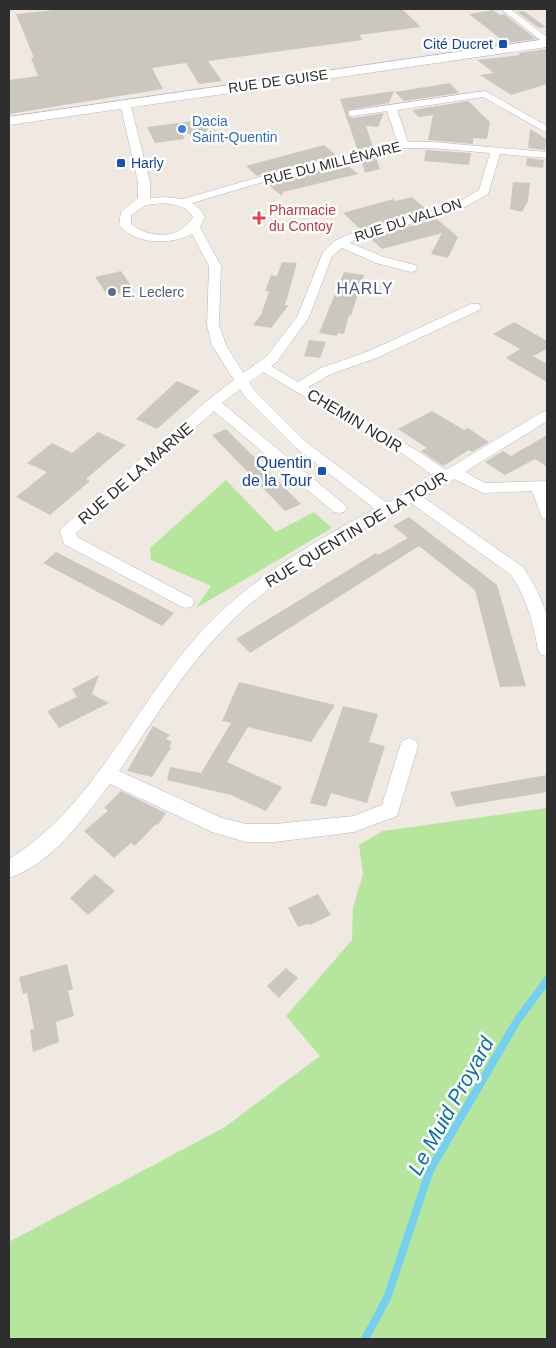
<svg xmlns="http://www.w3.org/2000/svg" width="556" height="1348" viewBox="0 0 556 1348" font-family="Helvetica,sans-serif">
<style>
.green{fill:#b6e59e}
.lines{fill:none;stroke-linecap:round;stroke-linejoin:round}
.stream{stroke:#75cff0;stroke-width:8}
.building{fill:#cbc7bf}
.street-casing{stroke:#b4b7c1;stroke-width:1}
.secondary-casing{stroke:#b4b7c1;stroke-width:1}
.street{fill:#fff;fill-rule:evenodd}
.secondary{fill:#fff;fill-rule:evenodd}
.transit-dot{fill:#1a4fb4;stroke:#fff;stroke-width:2}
.shop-dot{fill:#3f7fe0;stroke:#fff;stroke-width:2}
.health-dot{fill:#e0444e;stroke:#fff;stroke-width:2}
.service-dot{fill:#5c6f8a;stroke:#fff;stroke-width:2}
.labels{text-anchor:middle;stroke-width:5;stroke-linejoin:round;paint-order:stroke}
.far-transit-label{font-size:14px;fill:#164399;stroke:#fff;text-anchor:end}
.far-street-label{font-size:14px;fill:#2e2e2e;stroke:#fff}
.far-shop-label{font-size:14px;fill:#366cbe;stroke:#fff;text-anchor:start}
.far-health-label{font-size:14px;fill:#be3a42;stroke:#fff;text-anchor:start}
.far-service-label{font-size:14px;fill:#4e5e75;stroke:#fff;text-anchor:start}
.far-quarter-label{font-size:16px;letter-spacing:1px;fill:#4d5680;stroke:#fff}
.street-label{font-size:16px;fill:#2e2e2e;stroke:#fff}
.transit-label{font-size:16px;fill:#164399;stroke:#fff;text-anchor:end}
.near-water-label{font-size:21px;font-style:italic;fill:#0d6fa3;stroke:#fff}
</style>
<rect width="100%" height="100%" fill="#efe9e1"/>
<path class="green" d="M226 480 276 532 314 512 332 528 196 608 211 586 151 560 150 548Z
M547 808V1339H9V1242L225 1127 320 1056 286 1016 352 940 353 908 363 874 359 845 383 831Z"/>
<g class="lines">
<path class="stream" d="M365 1339 387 1298 430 1170 517 1021 547 980"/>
</g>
<path class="building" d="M63 9 69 10 82 9H402L421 27 359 35 363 40 208 61 222 81 199 84 186 63 152 68 163 89 9 114V80L38 76 31 58H34L16 14Z
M493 10 500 15 504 14 536 39 506 43 469 14Z
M524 11 546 27 539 28 517 12Z
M547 49V84L511 95 480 75 494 73 477 60 520 55 518 53Z
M450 83 459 93 404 101 395 92Z
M394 91 389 103 348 110V116L353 118 384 113 378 127 366 126 373 147 358 151 340 99Z
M468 101 490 122 487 139 473 138V144L428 140 433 115 419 117 412 110Z
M208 119 217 134 193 138 181 126 184 139 155 143 147 127Z
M530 129 546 139 545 150 528 148Z
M324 145 337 156 257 176 246 166Z
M426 150 471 153 469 165 424 161Z
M376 157 380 169 365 173 361 160Z
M527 158 544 160 543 168 526 166Z
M346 164 358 174 283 192 282 196 266 183Z
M513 182 530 183 528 201 522 212 510 209Z
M412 197 428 211 360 229 343 213 393 199 396 201Z
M437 219 458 237 448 258 431 254 442 233 382 249 369 237Z
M282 262 297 263 285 305H289L271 328 253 325 261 315 269 291H265L271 275 277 276Z
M121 271 134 290 108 296 95 277Z
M344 272 364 275 351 316 349 315 344 334 338 333 337 336 319 333Z
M514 322 547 341V349L533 356 493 334Z
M309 340 326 342 320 358 304 356Z
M520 349 547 364V382L506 358Z
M177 381 200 391 157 429 136 419Z
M432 411 464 430 468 428 489 442 472 452 469 450 443 466 421 451 427 448 398 429Z
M226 429 301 504 285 511 212 435Z
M98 432 126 445 86 479 90 481 50 515 16 497 47 472 27 463 52 443 72 453Z
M547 435V467L535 459 505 475 485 462 503 451 511 456Z
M409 517 497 585 526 686 500 687 475 590 419 546 250 653 236 639 376 553 378 555 408 538 393 526Z
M56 552 136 593 174 613 162 626 43 563Z
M99 675 92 694 109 703 59 728 47 711 77 697 72 689Z
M239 682 335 705 311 742 248 727 227 762 282 787 266 811 231 795 167 780 170 767 201 773 231 723 222 721Z
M343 706 378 714 369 742 385 746 367 803 331 793 326 807 310 803Z
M153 726 170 735 166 739 172 742 169 747 171 748 152 777 127 771Z
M547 775V792L456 807 450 792Z
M121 791 166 813 158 825 156 824 135 846 131 843 114 858 84 831 108 811 104 808Z
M95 874 115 891 88 915 70 898Z
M318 894 331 915 310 925 308 924 298 927 288 908Z
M67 964 73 989 68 991 74 1016 56 1022 59 1042 33 1052 30 1030 34 1029 27 993 23 994 19 977Z
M286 968 298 978 279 998 267 986Z"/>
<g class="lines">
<defs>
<path id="street" d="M501 9H510L547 37V44L544 43Z
M485 91 547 126V133L483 97 397 110 408 142H432L547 152V158L500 154 488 194 458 211 358 238 350 243 384 257 415 265 417 268 415 271 411 272 376 263 342 248 332 256 309 317 276 363 271 366 298 382 321 368 369 351 471 304H479L481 307 479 310 379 357 331 374 308 387 416 450 446 470 542 412 547 411V421L465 472 485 483 547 481V519L542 518 532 491 483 493 454 479 423 497 523 567 537 590 547 615V656L541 655 538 650C533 623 527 598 511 575L411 503C344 538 275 575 223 630 182 672 152 723 119 771L222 818 246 824H275L354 816 382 805 400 746 402 741 409 738 416 741 418 746 397 816 354 832 275 842H246L212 832 110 784C84 818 52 864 9 878V859C91 809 131 713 192 642 242 584 307 545 375 509L296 448 245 397 240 389 222 403 344 504 347 508 344 512 339 513 334 512 214 411 76 533 77 537 192 598 194 602 192 606 186 608 180 606 64 544 60 532 62 528 208 400 234 380 212 345 207 325 209 266 192 234C170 245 136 245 119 225L121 212 138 198V182L120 103 125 100 130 103 150 182V198L164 197 183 199 256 178 398 143 387 111 353 116 349 115V111ZM404 148H432L490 153 479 190 450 207 350 234 336 240 323 252 297 317 266 357 243 373 226 345 219 325 221 266 200 227 205 217 199 208 192 203 263 182ZM164 203C176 205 187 206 193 217 181 240 149 239 131 224V215L146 205ZM263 372 406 456 435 477 387 503 306 442 255 391 249 382Z"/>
<path id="secondary" d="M547 39V47L9 125V117Z"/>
</defs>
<use href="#street" class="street-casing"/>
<use href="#secondary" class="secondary-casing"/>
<use href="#street" class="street"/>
<use href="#secondary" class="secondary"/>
</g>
<g class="transit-dot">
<rect x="498" y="39" width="10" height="10" rx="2.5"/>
<rect x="116" y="158" width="10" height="10" rx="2.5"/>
<rect x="317" y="466" width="10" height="10" rx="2.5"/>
</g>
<circle class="shop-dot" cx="182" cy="129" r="5"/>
<path class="health-dot" d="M256.5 210.5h5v5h5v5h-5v5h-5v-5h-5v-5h5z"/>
<circle class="service-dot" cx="112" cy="292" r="5"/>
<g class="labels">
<g class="far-transit-label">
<text x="493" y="49">Cité Ducret</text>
<text x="131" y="168" text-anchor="start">Harly</text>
</g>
<g class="far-street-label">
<text transform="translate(278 81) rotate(-8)" y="5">RUE DE GUISE</text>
<text transform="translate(332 163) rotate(-14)" y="5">RUE DU MILLÉNAIRE</text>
<text transform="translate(408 220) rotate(-18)" y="5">RUE DU VALLON</text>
</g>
<g class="far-shop-label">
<text x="192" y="126">Dacia<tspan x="192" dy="16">Saint-Quentin</tspan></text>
</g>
<g class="far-health-label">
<text x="269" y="215">Pharmacie<tspan x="269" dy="16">du Contoy</tspan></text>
</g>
<g class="far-service-label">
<text x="122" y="297">E. Leclerc</text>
</g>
<g class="far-quarter-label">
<text x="365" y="294">HARLY</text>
</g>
<g class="street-label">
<text transform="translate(355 420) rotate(31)" y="6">CHEMIN NOIR</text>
<text transform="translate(135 473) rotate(-41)" y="6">RUE DE LA MARNE</text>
<text transform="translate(356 529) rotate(-31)" y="6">RUE QUENTIN DE LA TOUR</text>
</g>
<g class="transit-label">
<text x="312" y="468">Quentin<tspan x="312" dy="18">de la Tour</tspan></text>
</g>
<g class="near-water-label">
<text transform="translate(451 1106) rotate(-61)" y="7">Le Muid Proyard</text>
</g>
</g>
<rect width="556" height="1348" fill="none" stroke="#2e2e2e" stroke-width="20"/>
</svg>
